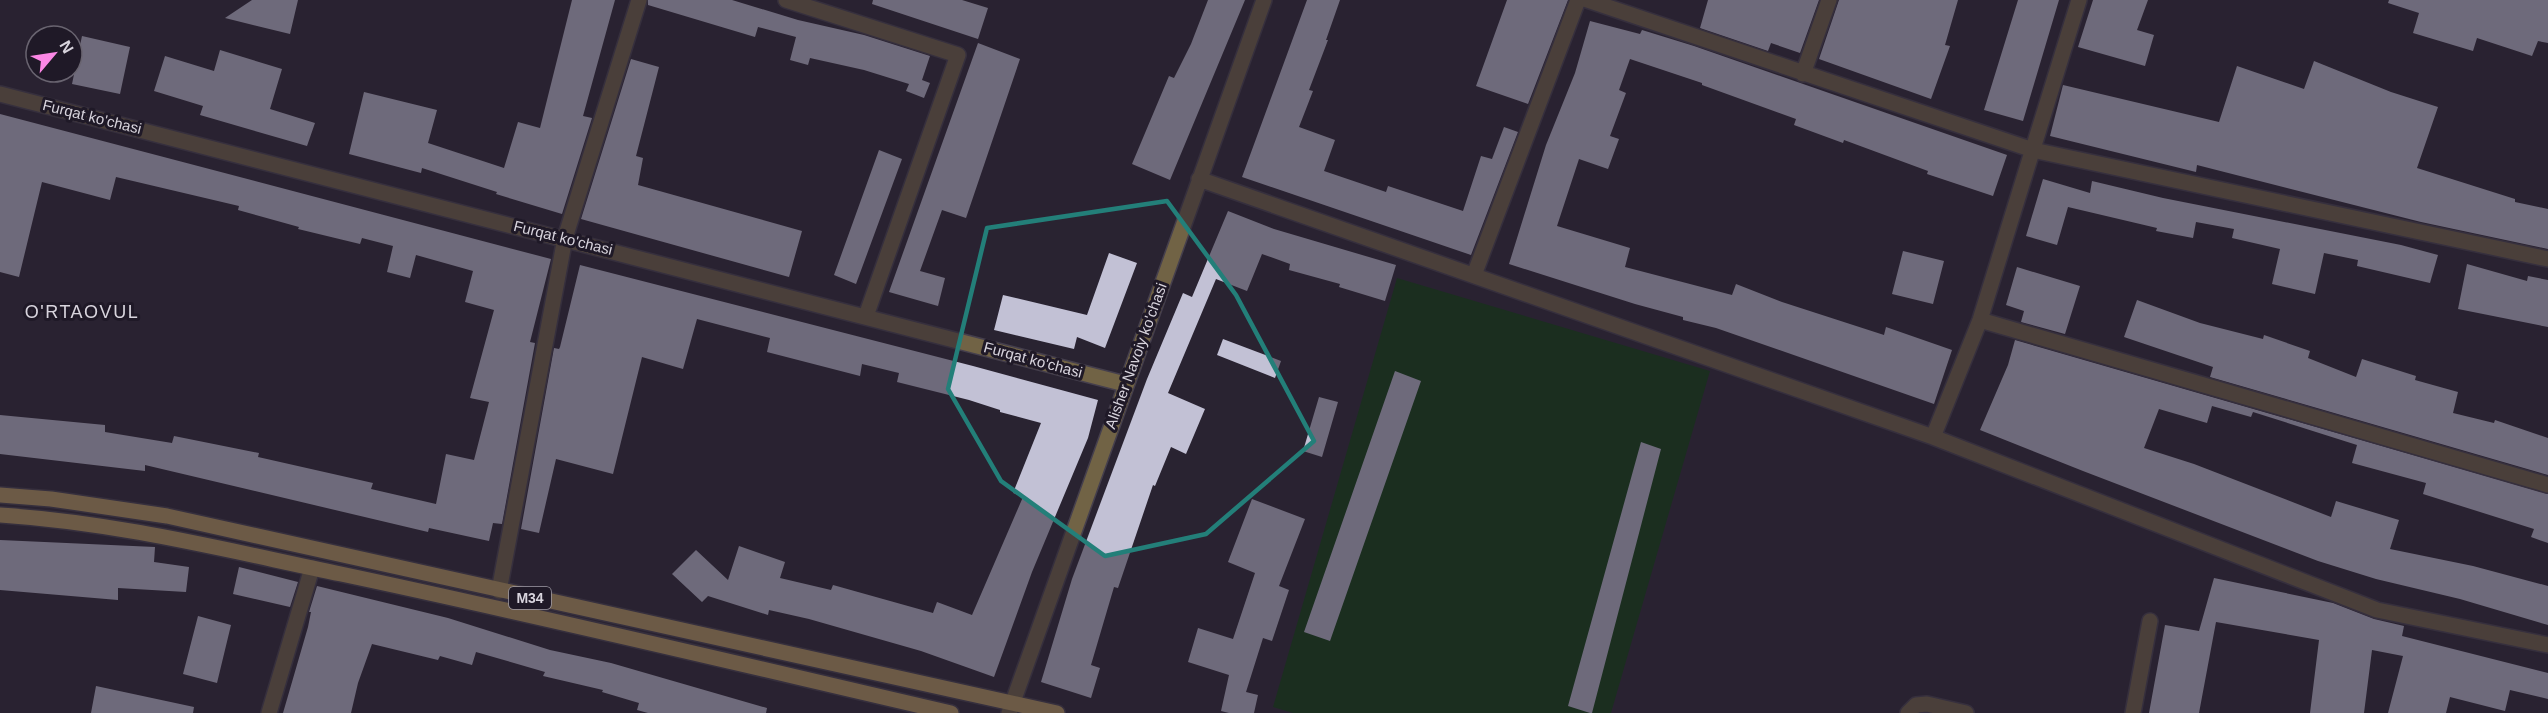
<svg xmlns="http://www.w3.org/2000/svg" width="2548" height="713" viewBox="0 0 2548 713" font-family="Helvetica,sans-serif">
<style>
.green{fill:#093d0b}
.building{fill:#c2c1d5}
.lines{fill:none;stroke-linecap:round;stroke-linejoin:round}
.minor-casing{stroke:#453f4d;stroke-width:18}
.major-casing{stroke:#453f4d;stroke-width:18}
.minor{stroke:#716345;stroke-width:15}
.major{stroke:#bc9e5f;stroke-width:15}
.marked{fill:none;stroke:#237f79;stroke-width:4.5;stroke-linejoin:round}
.labels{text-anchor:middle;stroke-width:6;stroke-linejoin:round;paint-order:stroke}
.shield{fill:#1f1927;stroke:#a09ca6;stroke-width:1.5}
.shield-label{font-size:14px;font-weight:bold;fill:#d8d4dd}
.street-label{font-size:15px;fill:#d8d4dd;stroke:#1f1927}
.quarter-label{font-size:18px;letter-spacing:1.5px;fill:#d8d4dd;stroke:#1f1927}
</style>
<rect width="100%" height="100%" fill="#292331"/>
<path class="green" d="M1397 278 1710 371 1611 713H1293L1273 707Z"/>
<path class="building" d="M252 0H298L290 34 225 18Z
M572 0H615L583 116 592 118 562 214 496 194 497 192 422 168 421 173 349 154 364 92 437 110 428 143 504 168 518 122 540 128Z
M648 0H732L798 20 864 35 930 56 922 80 930 83 924 98 906 91 909 84 864 70 810 58 808 65 790 60 796 37 758 27 755 37 648 5Z
M873 0H962L988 8 978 39 872 4Z
M1208 0H1245L1170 180 1132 164 1169 76 1174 78 1191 44Z
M1307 0H1340L1326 40H1328L1309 90 1313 91 1299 127 1335 140 1324 171 1386 192 1388 186 1463 211 1481 156 1492 159 1504 127 1518 132 1471 255 1242 177Z
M1507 0H1568L1528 104 1476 86Z
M1708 0H1819L1800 53 1771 43 1768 51 1700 28Z
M1839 0H1958L1945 45 1950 46 1931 99 1819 59Z
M2018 0H2059L2023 121 1984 110Z
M2093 0H2148L2137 30 2154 35 2145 66 2078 47Z
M2389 0H2548V43L2538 41 2532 56 2477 38 2473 51 2413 33 2419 13 2388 3Z
M1590 21 1640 34 1642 30 1694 46 2007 155 1993 196 1927 174 1928 171 1844 140 1843 143 1794 125 1796 119 1702 85V83L1630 59 1619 90 1626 93 1610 136 1619 139 1608 169 1579 159 1557 226 1630 248 1625 267 1732 295 1736 284 1782 302 1884 335 1886 327 1952 350 1934 404 1716 328 1683 320V317L1635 304 1509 264 1546 145 1575 73Z
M82 36 130 47 120 94 72 84Z
M978 43 1020 59 966 218 942 210 920 271 945 278 938 306 889 292Z
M220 50 282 69 270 109 315 123 307 146 200 115 203 106 154 91 165 56 214 71Z
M631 59 659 67 636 156 643 158 638 185 802 231 789 277 581 219Z
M2314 61 2391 92 2438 107 2417 168 2515 199V202L2548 209V249L2421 222 2197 165 2196 172 2050 136 2063 85 2219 122 2237 66 2304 89Z
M0 114 551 259 530 342 535 343 502 524 493 523 489 541 429 528 428 532 145 465V471L0 454V415L105 425V432L172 443 174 436 259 453 258 457 373 483 371 489 436 504 446 454 474 460 489 402 470 398 494 310 465 302 473 271 416 255 410 278 387 272 393 246 362 238 360 244 298 229 299 227 238 210 239 206 116 177 110 200 42 182 19 277 0 272Z
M879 150 902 159 856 284 834 275Z
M2043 179 2090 193 2092 181 2163 198 2401 245 2438 255 2430 283 2357 266 2358 260 2324 253 2315 294 2272 284 2280 249 2232 238 2234 229 2196 222 2193 238 2156 231 2157 228 2068 207 2057 245 2026 236Z
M1228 211 1274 229 1396 265 1385 301 1339 287 1340 284 1289 270 1290 264 1262 254 1247 291 1216 279 1168 393 1205 409 1186 454 1171 447 1155 486 1153 485 1118 588 1114 587 1091 665 1100 668 1091 698 1041 682 1072 579 1147 379 1183 293 1192 297Z
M1903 251 1944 261 1933 304 1892 294Z
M1109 253 1137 263 1105 348 1077 337 1074 349 994 330 1003 295 1087 315Z
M2467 264 2527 281 2528 276 2548 280V327L2458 309Z
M580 265 973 366 1098 400 1088 438 1032 572 994 677 921 651 809 619 769 610 768 615 708 596 702 602 672 574 696 550 728 580 739 546 785 562 780 578 831 590 833 585 933 613 937 602 972 615 1023 497 1013 493 1041 423 1000 412V410L969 400 897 382 899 373 862 364 860 376 767 352 770 338 697 319 683 369 642 357 613 474 556 459 539 533 521 529 554 348 559 349 560 347Z
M2017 267 2080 286 2065 334 2021 322 2024 311 2006 305Z
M2137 300 2200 323 2263 339 2264 335 2310 351 2308 358 2356 377 2362 359 2416 376 2415 380 2458 392 2453 413 2494 423 2495 420 2548 438V475L2210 377 2213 367 2124 337Z
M1223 339 1281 361 1275 378 1217 355Z
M2015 340 2548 494V543L2531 537 2534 529 2423 494 2426 483 2352 463 2357 445 2253 412 2251 417 2212 406 2207 423 2159 409 2144 448 2194 464 2331 517 2336 501 2399 520 2390 549 2473 566 2548 586V625L2460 599 2376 579 2318 561 2083 471 1980 430 2008 365Z
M1395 371 1421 381 1330 641 1304 632Z
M1319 397 1338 402 1322 457 1303 451Z
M1641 442 1661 449 1592 713H1590L1568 706Z
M1252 499 1305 519 1279 586 1289 590 1272 641 1263 638 1246 692 1258 695 1254 713H1229L1221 711 1229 675 1188 662 1198 628 1233 639 1255 573 1228 562Z
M0 540 155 547 154 562 189 567 186 592 118 588V600L0 590Z
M239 567 298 582 290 607 233 594Z
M2214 578 2333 603 2374 619 2404 626 2402 636 2548 673V699L2510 690 2505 711 2450 697 2446 713H2388L2403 656 2372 650 2364 713H2310L2319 640 2216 622 2199 713H2149L2165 625 2199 631Z
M317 586 448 618 550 650 611 663 767 708 766 713H648L637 710 639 703 602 692 603 690 543 676 545 672 476 652 472 665 440 656 438 660 372 644 358 683 351 713H283L308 627 311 612H309Z
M198 616 231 625 217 683 183 674Z
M96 686 194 707 193 713H91Z"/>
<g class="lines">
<defs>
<path id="minor" d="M786 0 958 55 866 316
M1587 0 2033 150 2548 259
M1803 74 1829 0
M0 94 1125 384
M1199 179 1933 437 2377 610 2548 645
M1474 275 1578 0
M1980 320 2548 485
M1933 437 1980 320 2079 0
M499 591 565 238 639 0
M269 713 312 568
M1009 713 1264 0
M1908 713 1916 705 1927 704 1966 713
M2133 713 2150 621"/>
<path id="major" d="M0 495 51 499 167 516 1057 713
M0 515C120 523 225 550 341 574 545 617 748 666 951 713"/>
</defs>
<use href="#minor" class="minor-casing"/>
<use href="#major" class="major-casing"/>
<use href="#minor" class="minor"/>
<use href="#major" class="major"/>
</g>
<path d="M0 0H2548V713H0ZM1167 201 1236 295 1314 441 1206 534 1105 556 1001 481 948 389 987 228Z" fill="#292331" fill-opacity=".55" fill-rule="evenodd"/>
<path class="marked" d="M1167 201 1236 295 1314 441 1206 534 1105 556 1001 481 948 389 987 228Z"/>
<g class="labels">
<rect class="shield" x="509" y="587" width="42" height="22" rx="4.5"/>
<g class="shield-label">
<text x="530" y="603">M34</text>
</g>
<g class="street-label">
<text transform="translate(92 117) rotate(14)" y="5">Furqat ko'chasi</text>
<text transform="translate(563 238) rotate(14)" y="5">Furqat ko'chasi</text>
<text transform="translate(1136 356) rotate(-70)" y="5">Alisher Navoiy ko'chasi</text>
<text transform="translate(1033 360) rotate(15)" y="5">Furqat ko'chasi</text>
</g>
<g class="quarter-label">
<text x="82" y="318">O'RTAOVUL</text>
</g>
</g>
<g transform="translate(54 54) rotate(61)"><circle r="28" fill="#1f1927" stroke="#696470" stroke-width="1.5"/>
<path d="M0-4.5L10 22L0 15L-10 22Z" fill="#fb87e5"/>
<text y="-9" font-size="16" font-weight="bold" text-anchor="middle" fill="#d8d4dd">N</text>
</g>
</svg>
